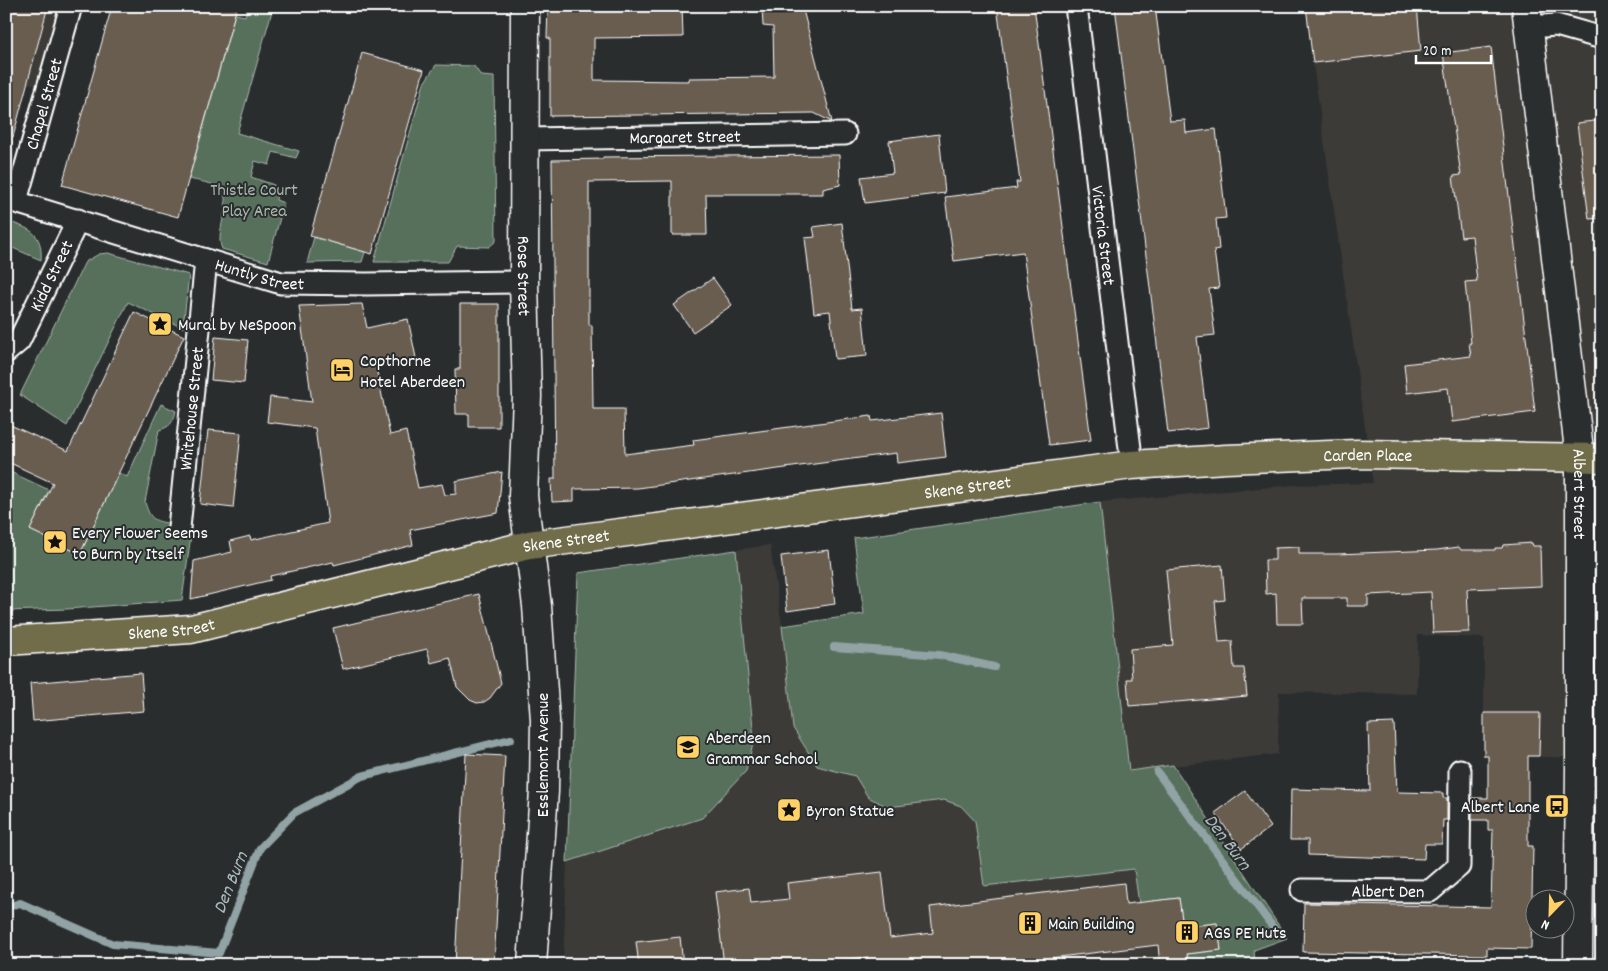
<svg xmlns="http://www.w3.org/2000/svg" width="1608" height="971" viewBox="0 0 1608 971" font-family="Dekko,sans-serif">
<style>
.built{fill:#3c3b38}
.green{fill:#566f5c;stroke:#aab7ae}
.lines{fill:none;stroke-linecap:round;stroke-linejoin:round}
.stream{stroke:#91a3a5;stroke-width:8}
.building{fill:#675d4f;stroke:#fff}
.street-casing{stroke:#fff;stroke-width:25}
.secondary-casing{stroke:#fff;stroke-width:31}
.primary-casing{stroke:#fff;stroke-width:31}
.street{stroke:#2a2d2e;stroke-width:21}
.secondary{stroke:#2a2d2e;stroke-width:28}
.primary{stroke:#716d4b;stroke-width:28}
.labels{text-anchor:middle;stroke-width:4;stroke-linejoin:round;paint-order:stroke}
.street-label{font-size:18px;fill:#fff;stroke:#2a2d2e}
.park-label{font-size:18px;fill:#aab7ae;stroke:#2a2d2e}
.poi-label{font-size:18px;fill:#fff;stroke:#2a2d2e;text-anchor:start}
.water-label{font-size:19px;font-style:italic;fill:#adbabc;stroke:#2a2d2e}
</style>
<rect width="100%" height="100%" fill="#2a2d2e"/>
<filter id="ink" filterUnits="userSpaceOnUse"><feTurbulence type="fractalNoise" baseFrequency=".02" numOctaves="2"/><feDisplacementMap in="SourceGraphic" scale="10" xChannelSelector="R" yChannelSelector="G"/><feConvolveMatrix kernelMatrix="1 2 1 2 8 2 1 2 1" color-interpolation-filters="sRGB"/></filter>
<g filter="url(#ink)">
<path class="built" d="M6 6H71L47 88 27 83Z
M1306 6H1585L1602 14V758L1484 756V638L1418 635 1417 694 1279 692 1278 754 1129 771 1100 502 1294 485 1373 483 1313 63Z
M770 545 782 626 793 728 1127 795 1255 965H563L578 573Z"/>
<path class="green" d="M248 6H347L339 11H272L237 133 299 151 296 158 273 152 269 165 255 161 251 177 274 185 277 193 276 200 284 203 268 262 222 249C213 230 238 197 216 186 208 182 197 181 189 179L235 14 245 16Z
M436 65 474 66 481 76 494 77 496 241 489 247 457 246 448 262H374L424 83Z
M6 221C29 228 43 232 41 260L8 246 6 250Z
M314 237 365 252 362 262 307 263Z
M108 253 189 275 183 328 128 302 67 426 20 395 85 262 99 254Z
M161 404 176 411C173 423 170 427 159 430L145 502C150 521 155 521 173 524V533L191 535 182 600 67 609 6 611V470L49 490 30 530 80 554 119 473 127 477Z
M1100 502 1129 771 1173 765 1287 938 1254 950 1255 965H1189L1187 954 1221 950 1217 923 1183 927 1179 898 1153 901 1144 938 1134 869 984 886 975 821 961 806 944 800 888 807 868 797 855 776 817 766 793 728 782 626 864 614 854 538Z
M736 550 754 739 746 771 702 818 567 862 578 573Z
M868 957V965H830L829 961Z"/>
<g class="lines">
<path class="stream" d="M834 647 940 655 994 667
M1157 772 1275 930
M6 907 20 903 113 944 219 953 260 848 294 813 362 776 511 739"/>
</g>
<path class="building" d="M6 6H48L13 137H6Z
M112 6H237L178 217 62 185Z
M548 6H682L683 37 594 38V80L689 81V78L774 77 773 27 763 26 762 6H802L832 122 814 113 550 116V38H547Z
M997 6H1034L1091 440 1049 445 1023 252 954 261 945 197 1017 188 1016 182H1020Z
M1115 6H1155L1170 121 1185 120 1186 133 1216 129 1226 218 1216 219 1219 249 1214 250 1219 288 1209 289 1215 335 1197 337 1208 428 1168 433Z
M1306 6H1417L1421 51 1313 63Z
M1491 47 1535 412 1452 422 1448 388 1407 393 1404 364 1471 356 1469 343H1471L1465 282 1477 281 1472 236 1461 237 1453 176 1461 175 1443 53Z
M362 53 424 70 372 254 310 236Z
M1602 120V218L1589 219 1577 123Z
M939 134 945 193 865 203 861 177 893 173 889 141Z
M839 155 840 185 823 189V194H706L707 235H672V181L589 182V325H592L593 409H624L625 454 694 445 693 440 871 416 872 421 941 413 946 457 897 463 896 453 638 488 574 489V501L552 502 551 479H555L552 160 603 159V157Z
M842 223 852 309 862 308 867 356 835 359 830 311 814 313 805 238 815 237 813 227Z
M713 278 732 305 693 332 674 305Z
M362 304 367 328 408 319 416 358 376 367 390 435 406 431 418 488 442 484 445 495 456 494V481L502 472 498 513 410 530 413 545 334 565 333 562 270 576 271 580 191 599 194 561 232 552 230 541 250 536 251 540 328 523 315 428 267 422 270 397 312 402 299 306Z
M460 304H499V427H469V414H456L455 369H460Z
M134 312 184 336 80 554 30 530 53 483 6 461V423L68 451Z
M215 337 248 340 244 383 211 380Z
M208 430 241 433 233 508 200 504Z
M1532 543 1533 546H1540L1541 586 1469 589 1467 590 1469 632 1433 633 1431 592 1368 595V606H1347V598H1302L1303 624H1277L1276 593 1266 594 1265 560H1275V548L1299 547V554H1337L1437 550 1459 547 1461 550H1495V548H1502L1503 545Z
M829 550 835 604 787 611 781 556Z
M1222 565 1225 600 1215 601 1219 642 1232 641 1234 668H1244L1247 696 1129 706 1127 679H1132L1130 649 1173 645 1166 570Z
M479 594 501 683 490 698 484 702 477 703 470 700 457 687 450 658 431 663 427 649 343 669 333 628Z
M141 673 144 711 33 721 30 683Z
M1484 713H1540L1539 756H1528V846H1533L1531 949 1487 948V955L1303 952 1304 903 1491 907 1493 830H1488V820H1472V798H1488V756H1484Z
M1394 723 1397 792 1443 793V798H1447V820H1443L1442 844H1425L1424 859 1308 855V840H1290L1291 789 1370 791 1368 724Z
M466 754 505 756 494 965H455Z
M1245 791 1271 827 1241 849 1215 813Z
M882 872 890 938 933 933 930 907 1124 883 1126 904 1179 898 1183 927 1217 923 1221 950 1187 954 1189 965H1160L1158 945 1026 961 1027 965H868V957L829 961 830 965H724L715 892 749 888 751 903 789 899 787 883Z
M680 937 683 965H639L636 942Z"/>
<g class="lines">
<defs>
<g id="street">
<path id="s1" d="M1076 6 1132 465"/>
<path d="M1530 27 1556 25 1602 38"/>
<path id="s2" d="M525 139 845 134"/>
<path id="s3" d="M6 199 281 283 367 284 524 282"/>
<path id="s4" d="M16 201 71 6"/>
<path id="s5" d="M6 352 19 341 78 220"/>
<path id="s6" d="M179 528 206 260"/>
<path id="s7" d="M1302 890 1430 891 1459 866 1460 770"/>
</g>
<g id="secondary">
<path id="s8" d="M525 6 524 282 527 396 523 496 537 606 545 720 544 791 532 965"/>
<path id="s9" d="M1526 6 1580 458V767L1578 965"/>
</g>
<g id="primary">
<path id="s10" d="M6 641 191 629 529 545 1132 465 1226 459 1357 454 1602 458"/>
</g>
</defs>
<use href="#street" class="street-casing"/>
<use href="#secondary" class="secondary-casing"/>
<use href="#primary" class="primary-casing"/>
<use href="#street" class="street"/>
<use href="#secondary" class="secondary"/>
<use href="#primary" class="primary"/>
</g>
</g>
<defs>
<symbol id="sight-square" viewBox="-11 -11 22 22"><rect x="-9" y="-9" width="18" height="18" rx="4" fill="#ffd166" stroke="#2a2d2e"/><path d="M0-6L1.8-2.2L6-1.7L2.9 1.2L3.7 5.4L0 3.3L-3.7 5.4L-2.9 1.2L-6-1.7L-1.8-2.2Z" fill="#111"/></symbol>
<symbol id="hotel-square" viewBox="-11 -11 22 22"><rect x="-9" y="-9" width="18" height="18" rx="4" fill="#ffd166" stroke="#2a2d2e"/><path d="M-6-4.5h1.5V1H6V5H4.5V3h-9V5H-6ZM-4 0a1.8 1.8 0 1 1 3.6 0ZM.5 0V-2.5h3Q6-2.5 6 0Z" fill="#111"/></symbol>
<symbol id="school-square" viewBox="-11 -11 22 22"><rect x="-9" y="-9" width="18" height="18" rx="4" fill="#ffd166" stroke="#2a2d2e"/><path d="M0-5L7-2L0 1L-7-2ZM-4 1L0 2.5L4 1V4Q0 6-4 4Z" fill="#111"/></symbol>
<symbol id="bus-square" viewBox="-11 -11 22 22"><rect x="-9" y="-9" width="18" height="18" rx="4" fill="#ffd166" stroke="#2a2d2e"/><path d="M-5-6H5V4H4V6H2V4H-2V6H-4V4H-5ZM-3.5-4V0h7V-4ZM-3.5 1.2v1.5H-2V1.2ZM2 1.2v1.5H3.5V1.2Z" fill="#111"/></symbol>
<symbol id="building-square" viewBox="-11 -11 22 22"><rect x="-9" y="-9" width="18" height="18" rx="4" fill="#ffd166" stroke="#2a2d2e"/><path d="M-4-6H4V6H1V3H-1V6H-4ZM-2.5-4.3h1.7v1.8h-1.7ZM.8-4.3h1.7v1.8H.8ZM-2.5-1h1.7V.8h-1.7ZM.8-1h1.7V.8H.8Z" fill="#111"/></symbol>
</defs>
<g fill-rule="evenodd">
<use href="#sight-square" x="146" y="310" width="28" height="28"/>
<use href="#hotel-square" x="328" y="356" width="28" height="28"/>
<use href="#sight-square" x="41" y="528" width="28" height="28"/>
<use href="#school-square" x="674" y="733" width="28" height="28"/>
<use href="#bus-square" x="1543" y="792" width="28" height="28"/>
<use href="#sight-square" x="775" y="796" width="28" height="28"/>
<use href="#building-square" x="1016" y="909" width="28" height="28"/>
<use href="#building-square" x="1173" y="918" width="28" height="28"/>
</g>
<g class="labels">
<g class="street-label">
<text dy="6" stroke="none"><textPath href="#s4" startOffset="101">Chapel Street</textPath></text>
<text dy="6" stroke="none"><textPath href="#s2" startOffset="160">Margaret Street</textPath></text>
<text dy="6" stroke="none"><textPath href="#s1" startOffset="231">Victoria Street</textPath></text>
<text dy="6" stroke="none"><textPath href="#s3" startOffset="265">Huntly Street</textPath></text>
<text dy="6" stroke="none"><textPath href="#s5" startOffset="90">Kidd Street</textPath></text>
<text dy="6" stroke="none"><textPath href="#s8" startOffset="270">Rose Street</textPath></text>
<text dy="6" stroke="none"><textPath href="#s6" startOffset="120">Whitehouse Street</textPath></text>
<text dy="6" stroke="none"><textPath href="#s10" startOffset="1378">Carden Place</textPath></text>
<text dy="6" stroke="none"><textPath href="#s10" startOffset="976">Skene Street</textPath></text>
<text dy="6" stroke="none"><textPath href="#s9" startOffset="491">Albert Street</textPath></text>
<text dy="6" stroke="none"><textPath href="#s10" startOffset="571">Skene Street</textPath></text>
<text dy="6" stroke="none"><textPath href="#s10" startOffset="166">Skene Street</textPath></text>
<text transform="translate(542 755) rotate(-90)" y="6">Esslemont Avenue</text>
<text dy="6" stroke="none"><textPath href="#s7" startOffset="86">Albert Den</textPath></text>
</g>
<g class="park-label">
<text x="254" y="195">Thistle Court<tspan x="254" dy="21">Play Area</tspan></text>
</g>
<g class="poi-label">
<text x="178" y="330">Mural by NeSpoon</text>
<text x="360" y="366">Copthorne<tspan x="360" dy="21">Hotel Aberdeen</tspan></text>
<text x="72" y="538">Every Flower Seems<tspan x="72" dy="21">to Burn by Itself</tspan></text>
<text x="706" y="743">Aberdeen<tspan x="706" dy="21">Grammar School</tspan></text>
<text x="1540" y="812" text-anchor="end">Albert Lane</text>
<text x="806" y="816">Byron Statue</text>
<text x="1048" y="929">Main Building</text>
<text x="1204" y="938">AGS PE Huts</text>
</g>
<g class="water-label">
<text transform="translate(1229 841) rotate(53)" y="7">Den Burn</text>
<text transform="translate(229 882) rotate(-68)" y="7">Den Burn</text>
</g>
</g>
<rect width="1608" height="971" fill="none" stroke="#2a2d2e" stroke-width="25"/>
<rect x="12" y="12" width="1583" height="946" fill="none" stroke="#fff" stroke-width="2" filter="url(#ink)"/>
<g transform="translate(1550 914) rotate(203)"><circle r="24" fill="#2a2d2e" stroke="#7f8182"/>
<path d="M0-4L9 19L0 12L-9 19Z" fill="#ffd166"/>
<text y="-8" font-size="14" font-weight="bold" text-anchor="middle" fill="#ffffff">N</text>
</g>
<path d="M1416 55v8h75v-8" fill="none" stroke="#ffffff" stroke-width="2.5"/>
<text x="1423" y="55" font-size="15" fill="#ffffff" stroke="#2a2d2e" stroke-width="4" paint-order="stroke">20 m</text>
</svg>
